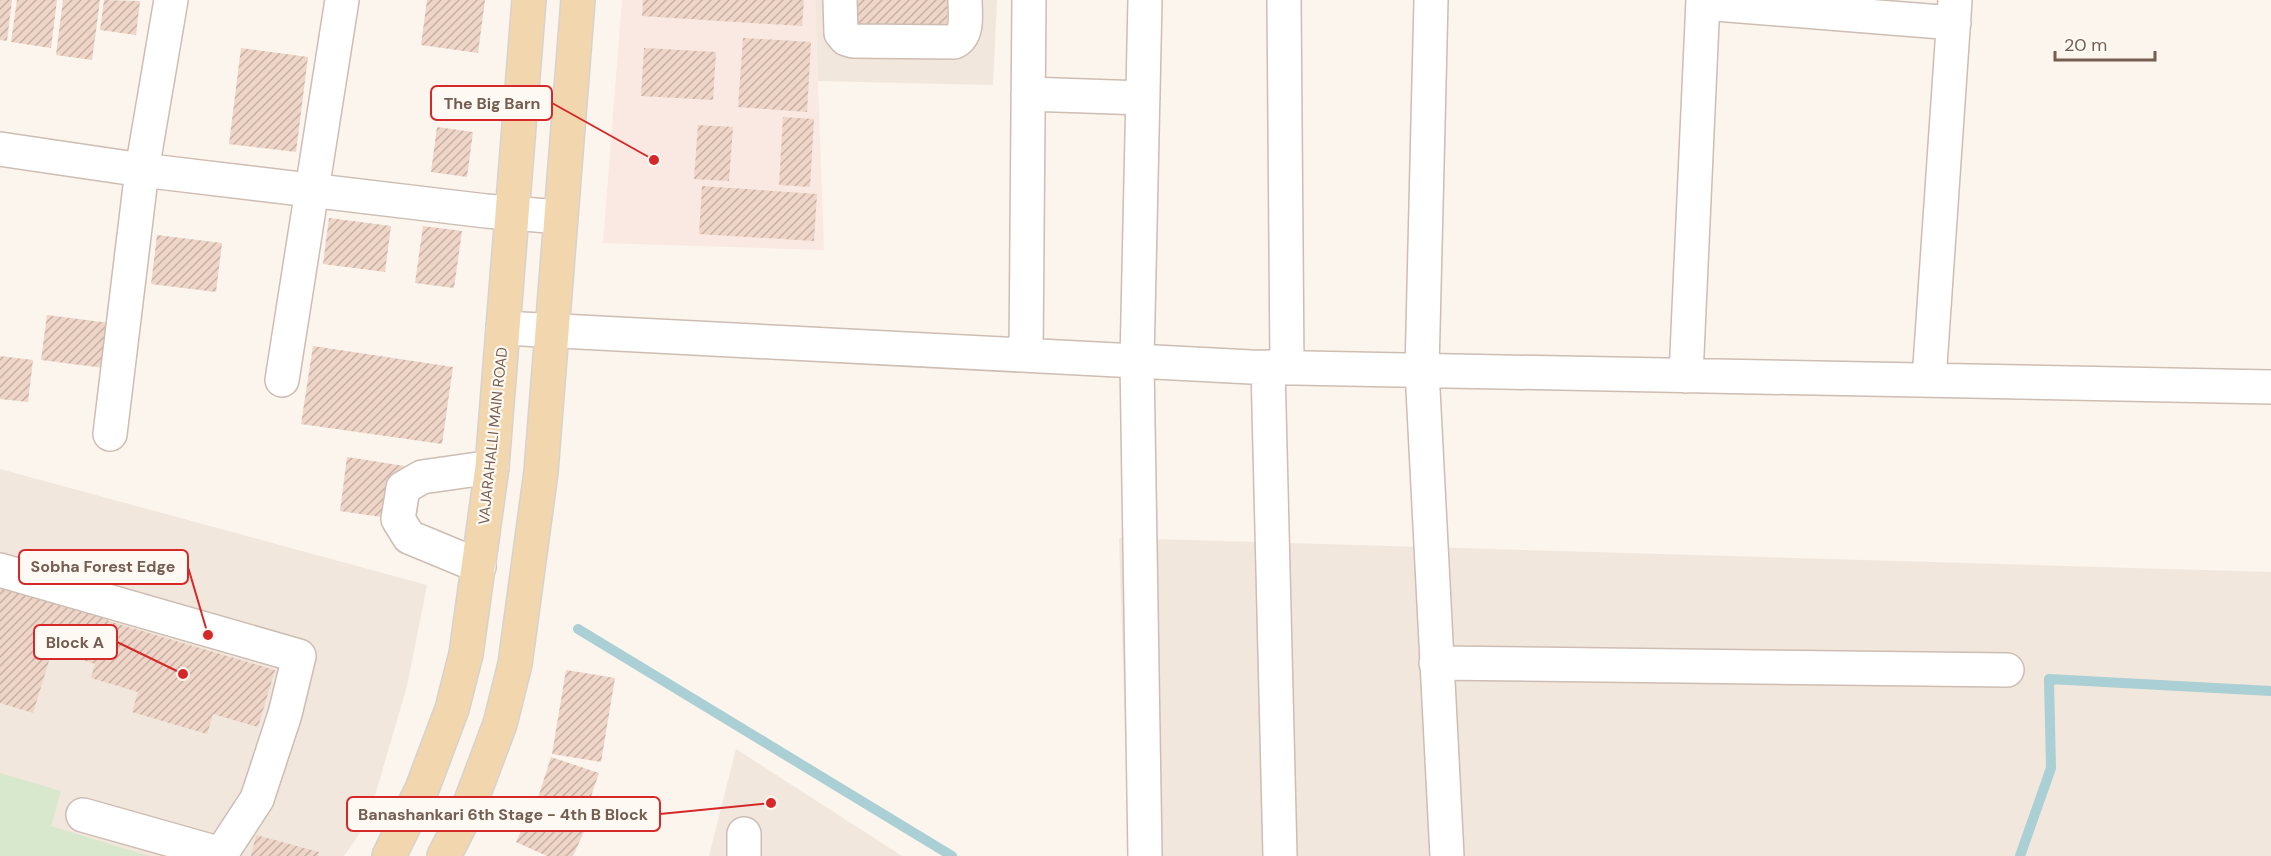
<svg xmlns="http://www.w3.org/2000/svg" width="2271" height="856" viewBox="0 0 2271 856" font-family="'DM Sans',sans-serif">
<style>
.residential{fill:#f2e7dc}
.commercial{fill:#fae8e2}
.green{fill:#d8e8cc}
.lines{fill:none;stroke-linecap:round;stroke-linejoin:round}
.stream{stroke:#aacfd4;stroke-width:10}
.building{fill:url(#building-hatch)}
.minor-casing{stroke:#cdbdb3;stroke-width:36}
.major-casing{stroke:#d8d2ce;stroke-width:36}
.minor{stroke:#fff;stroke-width:33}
.major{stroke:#f2d6ad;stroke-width:33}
.labels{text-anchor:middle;stroke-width:4.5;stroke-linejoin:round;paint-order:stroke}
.street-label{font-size:15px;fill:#755d51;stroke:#fef9f3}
.leader{fill:none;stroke:#d62828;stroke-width:2}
.callout-dot{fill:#d62828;stroke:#fef9f3;stroke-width:2}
.callout{fill:#fef9f3;stroke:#d62828;stroke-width:2}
.callout-label{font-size:16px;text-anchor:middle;font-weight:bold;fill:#755d51}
</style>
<defs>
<pattern id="building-hatch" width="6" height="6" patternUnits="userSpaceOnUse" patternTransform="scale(1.5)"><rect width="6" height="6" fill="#eed5c7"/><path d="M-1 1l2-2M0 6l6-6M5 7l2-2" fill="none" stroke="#c5b0a4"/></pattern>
</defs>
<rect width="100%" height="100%" fill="#fbf5ed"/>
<path class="residential" d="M815 0H997L993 85 818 81Z
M0 469 427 585 407 686 367 823 344 856H0Z
M1119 538 2271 572V856H1129Z
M736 749 902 856H709Z"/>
<path class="commercial" d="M622 0H815L824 250 603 243Z"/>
<path class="green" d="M0 773 61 791 51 826 149 856H0Z"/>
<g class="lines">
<path class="stream" d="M578 629 952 856
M2020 856 2051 768 2049 679 2271 691"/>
</g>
<path class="building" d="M0 0H12L7 41 0 40Z
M17 0H57L51 48 11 42Z
M63 0H100L92 60 56 55Z
M104 0 140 1 136 35 100 30Z
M427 0H485L478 53 421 45Z
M643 0H804L802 26 642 16Z
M854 0H948L947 26 853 30Z
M743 38 811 42 807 112 738 107Z
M241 48 308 57 296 152 229 144Z
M644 48 716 52 713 100 641 96Z
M783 117 814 119 810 187 779 185Z
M698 125 733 127 729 181 694 179Z
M437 127 473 132 467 177 431 172Z
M702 186 817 194 814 241 699 234Z
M329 218 391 226 385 272 323 264Z
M423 226 462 231 454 288 415 283Z
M157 235 222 243 216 292 151 284Z
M47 315 110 323 104 368 41 360Z
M313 346 453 367 442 444 301 424Z
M0 356 33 360 28 402 0 399Z
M347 457 424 469 416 522 340 511Z
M0 575 112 608 108 621 275 670 258 727 213 714 207 734 132 712 138 692 91 678 95 664 52 651 33 713 0 703Z
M566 670 615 678 601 762 552 754Z
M551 757 599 773 585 814 538 798Z
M534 801 587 825 573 856H547L516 842Z
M256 835 319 852 318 856H251Z"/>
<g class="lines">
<defs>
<path id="minor" d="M840 0 841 33 846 39 853 41 954 42C969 35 965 14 965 0
M1145 0 1137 361 1145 856
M1284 0 1287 368
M1431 0 1422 370 1447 856
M1703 3 1954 23
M1028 94 1143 98
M0 149 142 170 486 211 560 217
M503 328 1251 367 2271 387
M1026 355 1029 0
M1268 367 1280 856
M1686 376 1703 0
M282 380 342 0
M1929 380 1955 0
M110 434 142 170 171 0
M479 566 409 537 398 519 403 488 422 477 492 467
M0 570 299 656 285 714 257 799 221 854 83 815
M1436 663 2007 670
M744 856V834"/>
<path id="major" d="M389 856 422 789 452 709 466 654 492 467 529 0
M444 856 468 809 500 724 515 664 541 472 578 0"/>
</defs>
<use href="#minor" class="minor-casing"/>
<use href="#major" class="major-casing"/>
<use href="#minor" class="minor"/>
<use href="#major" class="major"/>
</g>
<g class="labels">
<g class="street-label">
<text transform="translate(493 436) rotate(-84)" y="5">VAJARAHALLI MAIN ROAD</text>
</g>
</g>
<path class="leader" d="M654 160L552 103M208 635L188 567M183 674L117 642M771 803L660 814"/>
<g class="callout-dot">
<circle cx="654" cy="160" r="6"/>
<circle cx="208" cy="635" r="6"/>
<circle cx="183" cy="674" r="6"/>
<circle cx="771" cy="803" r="6"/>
</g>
<g class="callout">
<rect x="431" y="86" width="121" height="34" rx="6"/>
<rect x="19" y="550" width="169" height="34" rx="6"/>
<rect x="34" y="625" width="83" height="34" rx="6"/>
<rect x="347" y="797" width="313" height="34" rx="6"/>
</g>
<g class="callout-label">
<text x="492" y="109">The Big Barn</text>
<text x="103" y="572">Sobha Forest Edge</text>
<text x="75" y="648">Block A</text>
<text x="503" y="820">Banashankari 6th Stage - 4th B Block</text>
</g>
<path d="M2055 51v9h100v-9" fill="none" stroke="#755d51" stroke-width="3"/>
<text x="2064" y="51" font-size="18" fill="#755d51" stroke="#fef9f3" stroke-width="4.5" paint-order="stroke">20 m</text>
</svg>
